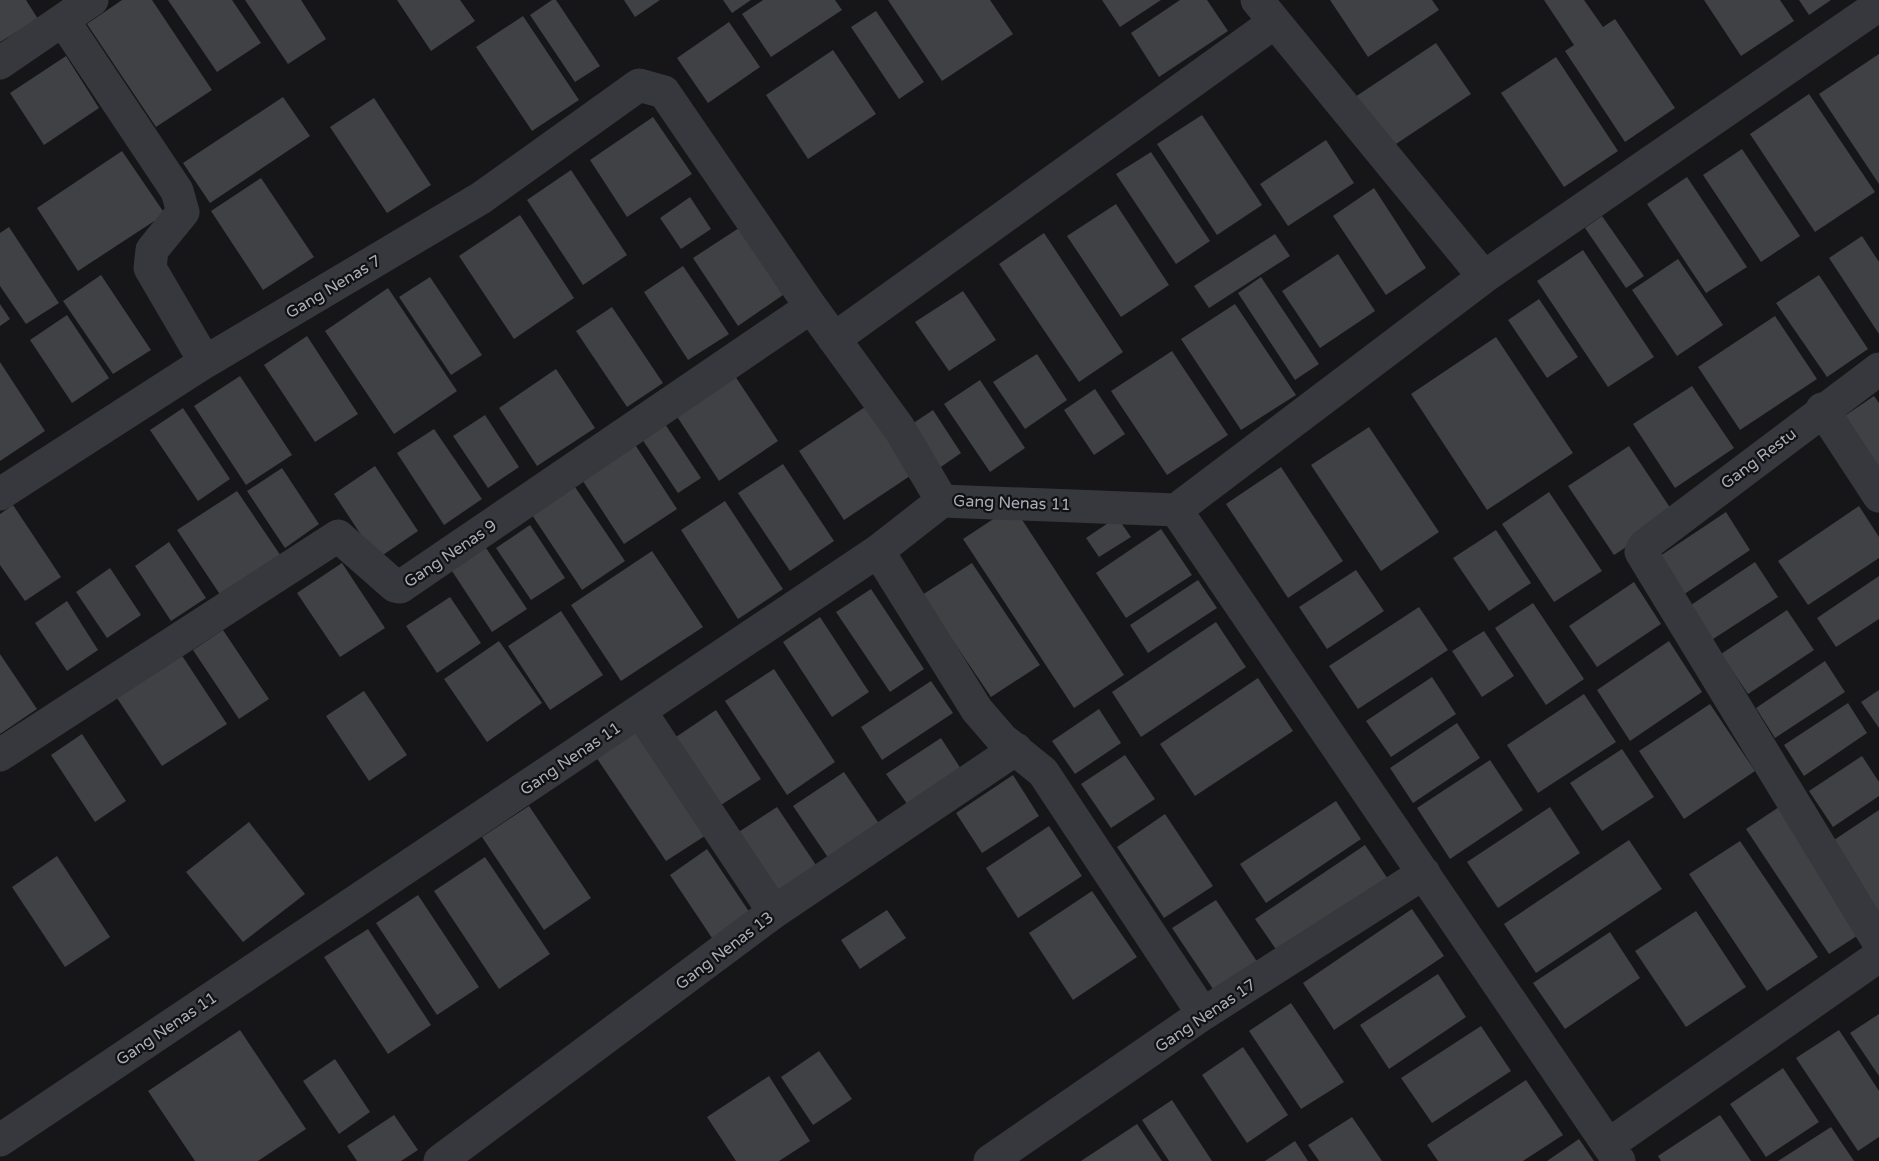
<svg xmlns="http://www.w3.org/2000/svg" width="1879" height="1161" viewBox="0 0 1879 1161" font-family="'Varela Round',sans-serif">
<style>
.building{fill:#404145}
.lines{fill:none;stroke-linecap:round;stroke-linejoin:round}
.street{stroke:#37383d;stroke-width:33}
.labels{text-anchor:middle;stroke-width:4.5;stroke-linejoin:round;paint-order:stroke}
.street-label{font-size:16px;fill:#a8adb8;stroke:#111113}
</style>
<rect width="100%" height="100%" fill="#161618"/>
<path class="building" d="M0 0H26L38 19 0 42Z
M122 0H152L212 90 156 127 87 24Z
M168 0H232L261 43 217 72Z
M245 0H301L326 39 288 64Z
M397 0H460L475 21 431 51Z
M552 0H556L600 66 575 82 530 15Z
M624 0H660L635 17Z
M723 0H751L732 13Z
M763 0H835L842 10 771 57 742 14Z
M888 0H990L1013 34 942 81Z
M1102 0H1161L1120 27Z
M1180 0H1207L1228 31 1159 77 1131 33Z
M1330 0H1432L1439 10 1368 57Z
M1544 0H1584L1603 27 1615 19 1675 108 1625 142 1565 51 1574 45Z
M1704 0H1780L1794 21 1741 56Z
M1799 0H1831L1809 15Z
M876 11 924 82 899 99 851 27Z
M523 16 579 100 532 131 476 47Z
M729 22 760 67 708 103 677 58Z
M1436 43 1471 94 1387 150 1352 99Z
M833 50 876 114 808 159 766 95Z
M1879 54V184L1819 94Z
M66 56 99 108 44 145 10 93Z
M1556 57 1618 151 1564 187 1501 93Z
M1809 94 1875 192 1815 232 1750 134Z
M283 97 310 136 210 203 183 163Z
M374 98 431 185 387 213 330 127Z
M1202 115 1262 205 1217 235 1157 144Z
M653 117 692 174 627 217 590 160Z
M1326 140 1354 183 1288 226 1260 184Z
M1742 149 1800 236 1761 262 1703 175Z
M122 151 165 214 78 271 37 208Z
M1151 152 1210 241 1176 264 1116 174Z
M571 170 627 255 583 285 527 200Z
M1687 177 1747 267 1706 293 1647 204Z
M261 178 314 257 263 290 211 211Z
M1374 188 1426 268 1386 295 1333 216Z
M690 197 711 229 681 249 660 218Z
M1116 204 1169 285 1121 317 1067 236Z
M520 215 574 298 514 339 459 256Z
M1602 216 1644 276 1626 288 1585 228Z
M9 227 59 303 26 324 0 286V233Z
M739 228 783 295 738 326 693 258Z
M1044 233 1123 352 1079 382 999 264Z
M1275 234 1290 256 1209 308 1194 286Z
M1862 236 1879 262V334L1829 258Z
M1583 250 1654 357 1608 387 1537 281Z
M1338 254 1375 311 1320 348 1282 291Z
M1678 259 1723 325 1677 356 1632 290Z
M683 266 729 334 688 360 644 292Z
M101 275 151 350 113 374 63 301Z
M1819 275 1868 349 1827 377 1776 303Z
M430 277 482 355 451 375 399 297Z
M1261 277 1319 364 1295 380 1238 293Z
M388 288 457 391 394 434 325 331Z
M963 291 996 340 949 371 915 322Z
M1539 299 1578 357 1547 378 1508 320Z
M0 304 10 319 0 326Z
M1235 304 1296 395 1241 430 1181 339Z
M612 307 663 383 627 407 576 331Z
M67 315 109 378 72 403 30 340Z
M1775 316 1817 379 1740 430 1698 367Z
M307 336 358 414 315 442 264 365Z
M1496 337 1573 453 1487 510 1411 394Z
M1172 351 1228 435 1167 475 1111 391Z
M1037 354 1067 400 1025 429 993 382Z
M0 362 45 431 0 461Z
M556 369 595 428 537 466 499 408Z
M240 376 292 455 246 485 194 406Z
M735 376 778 441 719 481 676 415Z
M980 380 1025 448 990 472 944 404Z
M1692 386 1734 448 1675 488 1633 424Z
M1095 389 1125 434 1094 455 1064 410Z
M1874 396 1879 403V470L1843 417Z
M871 403 916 472 844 520 799 451Z
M183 408 230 479 198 501 150 430Z
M933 410 961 453 935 471 906 428Z
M485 415 519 467 488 488 453 436Z
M663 421 701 478 678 493 640 436Z
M1369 427 1439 532 1381 571 1311 465Z
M434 429 482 499 444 525 397 453Z
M632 440 677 509 624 544 579 475Z
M1629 446 1675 515 1614 555 1568 486Z
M783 464 834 541 790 571 738 493Z
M375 466 418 531 377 559 334 494Z
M1281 467 1343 561 1288 598 1226 504Z
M282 468 319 524 285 548 247 491Z
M575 487 625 561 582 590 532 515Z
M237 491 283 559 223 599 177 530Z
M1549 492 1602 571 1554 602 1502 524Z
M725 501 783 589 738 619 681 530Z
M13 505 61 577 25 601 0 565V514Z
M1013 506 1124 675 1074 708 963 539Z
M1859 506 1879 537V558L1808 605 1778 561Z
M1726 512 1750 550 1683 595 1657 558Z
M1117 517 1131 537 1099 557 1086 538Z
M530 525 565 578 531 600 496 548Z
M1161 529 1192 575 1126 618 1096 573Z
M1496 530 1531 583 1489 611 1453 558Z
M169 542 206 598 171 621 135 566Z
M484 545 527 609 492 632 450 568Z
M652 551 703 627 621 681 571 605Z
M1755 562 1778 597 1710 641 1688 607Z
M342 563 385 628 340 657 297 593Z
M972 563 1040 665 991 697 922 595Z
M110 568 141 615 107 638 76 592Z
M1356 570 1384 611 1327 649 1299 607Z
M1879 576V619L1836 647 1817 618Z
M1198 580 1217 608 1148 653 1130 625Z
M1634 582 1661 624 1597 667 1569 626Z
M871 589 924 669 890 692 836 612Z
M450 597 481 643 437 673 406 626Z
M67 601 98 650 67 671 35 623Z
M1533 603 1584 679 1546 705 1495 628Z
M1419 607 1448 650 1358 709 1329 666Z
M1787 610 1814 650 1748 694 1721 654Z
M561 611 603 675 550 710 508 646Z
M820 617 869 692 832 717 783 642Z
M1216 622 1246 667 1141 737 1112 692Z
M223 630 269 699 239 719 193 650Z
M1484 631 1514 676 1482 697 1452 651Z
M499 641 542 703 487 742 444 679Z
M1669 641 1702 692 1630 741 1597 690Z
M179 651 227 724 162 766 115 695Z
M0 654 37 709 0 734Z
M1825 661 1845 692 1775 738 1756 708Z
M774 669 835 762 787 795 725 701Z
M1432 677 1456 714 1391 757 1366 721Z
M1258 678 1293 731 1195 796 1160 744Z
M931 681 953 713 882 760 861 727Z
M1879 690V728L1861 702Z
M364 691 407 755 369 781 326 716Z
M1584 694 1616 742 1538 793 1507 745Z
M1848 703 1867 733 1804 776 1784 745Z
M1710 704 1755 771 1684 819 1639 751Z
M1099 709 1121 743 1075 774 1052 741Z
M716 710 761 779 718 807 673 739Z
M1457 723 1480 758 1413 803 1390 768Z
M638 729 708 834 666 861 596 757Z
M82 734 126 801 95 822 51 755Z
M941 738 963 772 910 808 886 774Z
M1622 749 1654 797 1602 831 1570 783Z
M1125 755 1155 799 1111 828 1081 784Z
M1862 756 1879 782V796L1833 827 1809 791Z
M1490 760 1523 810 1450 859 1417 808Z
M844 772 882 828 831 862 793 806Z
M1013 775 1039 816 982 853 956 813Z
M1336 801 1361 839 1266 903 1240 864Z
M529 806 591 898 544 930 482 837Z
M777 807 818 868 778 894 737 833Z
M1550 807 1580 853 1498 908 1467 862Z
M1779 807 1863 932 1829 954 1746 829Z
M1879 810V920L1828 844Z
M1165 814 1213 886 1164 918 1117 847Z
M249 822 305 894 243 942 186 872Z
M1049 826 1082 876 1018 918 986 868Z
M1629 840 1662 889 1536 973 1504 924Z
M1740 841 1818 957 1767 991 1689 874Z
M1365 845 1392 885 1282 958 1255 919Z
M707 849 754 919 716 944 670 875Z
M57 856 110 937 65 967 12 887Z
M485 857 550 954 499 989 434 891Z
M1092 891 1137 957 1073 1000 1029 933Z
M418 895 479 987 437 1015 376 923Z
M1216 900 1260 966 1217 995 1172 928Z
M1412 909 1444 956 1334 1030 1303 983Z
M887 910 906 938 860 969 841 940Z
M1696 911 1746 987 1686 1027 1635 951Z
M368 929 431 1025 388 1054 324 957Z
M1610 932 1640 978 1565 1029 1533 983Z
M1438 974 1466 1017 1389 1069 1360 1025Z
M1291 1003 1344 1082 1301 1109 1249 1031Z
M1879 1014V1076L1850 1033Z
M1481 1026 1511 1071 1432 1123 1401 1078Z
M240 1030 306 1129 258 1161H195L148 1091Z
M1839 1030 1879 1091V1137L1858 1151 1796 1058Z
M1243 1047 1288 1115 1247 1143 1202 1075Z
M819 1051 852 1099 813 1125 781 1077Z
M335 1059 370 1112 339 1134 303 1081Z
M1783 1068 1819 1122 1766 1157 1730 1104Z
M769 1076 810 1141 779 1161H736L707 1117Z
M1526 1080 1563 1135 1523 1161H1438L1427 1145Z
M1172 1100 1212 1161H1169L1142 1120Z
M394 1115 418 1150 401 1161H357L347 1146Z
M1720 1115 1751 1161H1661L1658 1156Z
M1352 1117 1382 1161H1319L1308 1145Z
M1137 1124 1162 1161H1081Z
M1831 1127 1854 1161H1778Z
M1579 1139 1594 1161H1547Z
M1295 1141 1308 1161H1265Z"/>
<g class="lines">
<path class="street" d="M1257 0 1484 277 1176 510 1619 1161
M63 20 177 191 183 212 152 250 150 268 205 362
M0 63 92 0
M1484 277 1879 5
M834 339 1275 22
M1879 369 1644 546 1641 552 1879 943
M1822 409 1879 496
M0 494 205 362 481 198 639 85 664 92 811 307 899 428 942 501
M878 551 977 710 1002 739 1043 772 1203 1014
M640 711 774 912
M0 755 338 536 395 586 400 587 811 307
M0 1140 878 551 942 501 1176 510
M1608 1145 1879 956
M440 1161 774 912 1016 749
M990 1161 1203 1014 1424 873"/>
</g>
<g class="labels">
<g class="street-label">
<text transform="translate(333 286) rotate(-31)" y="6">Gang Nenas 7</text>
<text transform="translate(1758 458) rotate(-37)" y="6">Gang Restu</text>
<text transform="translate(1012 502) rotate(2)" y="6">Gang Nenas 11</text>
<text transform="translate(450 553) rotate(-34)" y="6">Gang Nenas 9</text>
<text transform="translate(570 758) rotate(-34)" y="6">Gang Nenas 11</text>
<text transform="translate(724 950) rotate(-37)" y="6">Gang Nenas 13</text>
<text transform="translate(1205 1015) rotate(-34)" y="6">Gang Nenas 17</text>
<text transform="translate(166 1028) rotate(-34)" y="6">Gang Nenas 11</text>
</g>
</g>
</svg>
